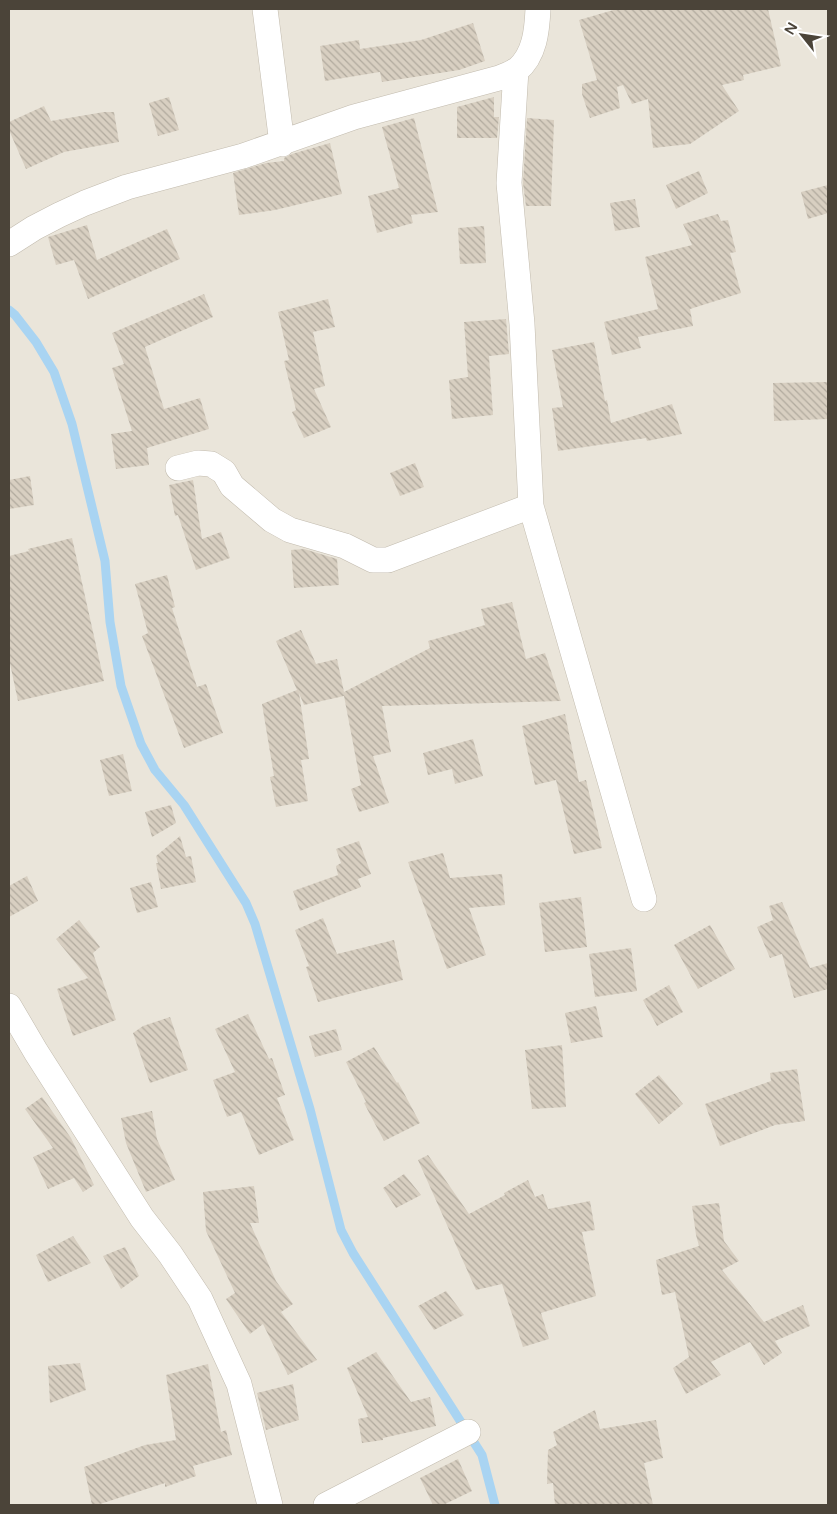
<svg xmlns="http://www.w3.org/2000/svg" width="837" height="1514" viewBox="0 0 837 1514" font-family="'Varela Round',sans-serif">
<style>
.residential{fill:#eae5da}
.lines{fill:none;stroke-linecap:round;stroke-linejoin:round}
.stream{stroke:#a9d4f2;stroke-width:9}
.building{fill:url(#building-back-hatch)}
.street-casing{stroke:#c2bbae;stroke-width:26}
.street{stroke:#fff;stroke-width:25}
</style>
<defs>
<pattern id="building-back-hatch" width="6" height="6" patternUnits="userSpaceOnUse" patternTransform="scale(1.25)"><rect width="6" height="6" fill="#d8cfc1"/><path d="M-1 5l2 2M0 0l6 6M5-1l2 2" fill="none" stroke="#b1aa9e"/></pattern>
</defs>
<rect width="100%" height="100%" fill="#f6f3ec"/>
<path class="residential" d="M9 9H828V1505H9Z"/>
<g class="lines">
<path class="stream" d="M9 310 15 315 36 342 54 372 72 424 105 561 110 622 121 686 141 744 155 770 184 805 246 903 255 924 310 1109 341 1230 353 1253 482 1455 495 1505"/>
</g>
<path class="building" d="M617 9H768L781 66 743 75 744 80 722 85 739 111 690 144 653 148 648 99 632 104 623 85 617 87 620 108 590 118 582 94V84L597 80 579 20Z
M473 23 485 61 459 70 382 82 380 72 325 81 320 46 359 40 360 49 421 40Z
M169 97 179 130 158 136 149 103Z
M494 97V117H499L497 138H457V107Z
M44 106 51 121 104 112H114L119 142 64 152 26 169 9 130V122Z
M414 118 438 212 411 215 413 223 377 233 368 196 399 188 382 127Z
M527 118 554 120 551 206H526L523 183Z
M330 143 342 194 275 210 239 215 233 173 266 163 284 161V158L292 154Z
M699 171 708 193 676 209 666 185Z
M828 185V213L808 219 801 192Z
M635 199 640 227 615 231 610 203Z
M718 214 721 221 728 220 736 252 730 253 741 293 690 309 693 326 638 337 641 348 612 355 604 322 658 309 645 257 692 245 683 224Z
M87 225 97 260 167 229 180 259 88 299 74 260 56 265 48 237Z
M484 226 486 263 460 264 458 228Z
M204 294 213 317 145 347 164 409 200 398 209 429 147 448 149 465 116 469 111 434 132 431 112 368 124 364 112 333Z
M328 299 335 327 313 332 325 386 314 389 331 427 304 438 292 412 296 410 284 361 289 360 278 312Z
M506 319 509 354 489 356 493 415 452 419 449 380 468 377 464 322Z
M594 342 605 401 607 400 611 423 672 404 682 434 647 441 646 438 558 451 552 408 563 407 552 350Z
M828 382V419L774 421 773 383Z
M415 463 424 487 400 496 390 473Z
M30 476 34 505 9 509V480Z
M193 480 202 539 221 532 230 558 196 570 178 515 175 516 169 485Z
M72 538 104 681 18 701 9 659V556L29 551 28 549Z
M304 549 337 559 339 585 294 588 291 550Z
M167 575 175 607 172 608 197 687 206 684 223 733 184 748 142 636 148 633 135 584Z
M512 602 526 659 545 653 561 701 382 706 391 752 373 756 389 803 359 812 351 789 361 785 344 696 304 705 299 693 309 759 301 760 308 801 276 807 270 777 274 776 262 704 297 690 276 641 301 630 316 664 337 659 344 692 430 648 428 641 485 625 481 609Z
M565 714 579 782 586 780 602 848 574 854 556 780 535 785 522 726Z
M473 739 483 776 455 784 452 769 428 775 423 753Z
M123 754 132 791 109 796 100 760Z
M171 805 176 823 152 837 145 812Z
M180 836 186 857 191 856 196 882 161 889 156 863H158L156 856Z
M359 841 371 874 358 879 361 887 300 911 293 891 338 875 336 866 341 863 336 849Z
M443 853 450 878 502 874 505 905 469 908 486 955 447 969 408 862Z
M27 876 38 901 9 917V886Z
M151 882 158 907 137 913 130 888Z
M581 897 587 947 545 952 539 903Z
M782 902 810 968 828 963V989L794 998 782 954 770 958 757 927 773 920 769 906Z
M323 918 337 954 394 940 403 980 318 1002 306 967 309 966 295 930Z
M79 920 100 947 93 953 116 1020 73 1036 57 989 88 978 56 939Z
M710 925 735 969 698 989 674 945Z
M631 948 637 991 595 997 589 954Z
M669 985 683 1012 657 1026 643 1000Z
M596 1006 603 1037 571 1043 565 1013Z
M248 1014 269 1059 272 1058 285 1095 277 1098 294 1140 259 1155 241 1112 227 1117 213 1080 235 1072 215 1029Z
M170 1017 188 1070 150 1083 133 1033 143 1026Z
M336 1029 342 1050 315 1057 309 1036Z
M562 1045 566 1107 532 1109 525 1050Z
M374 1047 397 1083 398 1082 420 1123 384 1141 364 1103 366 1102 346 1062Z
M797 1069 805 1121 775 1125 720 1146 705 1104 771 1081 770 1073Z
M659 1075 683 1104 659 1124 635 1094Z
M42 1097 71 1138 94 1185 83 1192 74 1178 48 1189 33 1157 53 1148 25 1109Z
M152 1111 157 1139 175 1180 146 1192 126 1143 121 1118Z
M428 1155 469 1214 505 1195 504 1193 528 1180 535 1197 543 1194 548 1209 590 1201 595 1230 582 1232 596 1296 541 1313 549 1339 523 1347 502 1284 476 1290 418 1160Z
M404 1174 421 1195 396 1208 383 1188Z
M254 1186 259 1223H250L276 1281 293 1304 281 1312 317 1360 288 1375 263 1324 250 1334 226 1299 235 1293 206 1231 203 1192Z
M719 1203 724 1241 739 1261 722 1270 764 1322 803 1305 810 1326 775 1341 782 1353 764 1365 750 1342 711 1362 721 1375 686 1394 673 1368 689 1357 675 1292 662 1295 656 1260 699 1246 696 1235 692 1206Z
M73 1236 91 1263 48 1282 36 1255Z
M125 1247 139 1276 121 1289 103 1256Z
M446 1291 464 1315 434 1330 418 1306Z
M376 1352 411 1402 430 1397 436 1426 383 1438V1440L362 1443 358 1419 368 1417 347 1368Z
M80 1363 86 1390 50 1403 48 1366Z
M208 1364 221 1432 226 1430 232 1455 193 1466 196 1476 165 1487V1483L97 1505H92L84 1467 145 1445 176 1440 166 1375Z
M293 1384 299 1420 266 1430 257 1393Z
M595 1410 600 1429 656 1420 663 1458 644 1463 653 1505H555L553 1483 547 1484 548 1450 557 1445 553 1432Z
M458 1459 472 1491 443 1505H433L420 1478Z"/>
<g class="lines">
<defs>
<path id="street" d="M265 9 282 144
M516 70 509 183 522 324 531 506 644 899
M9 244 34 228 59 215 85 203 127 187 243 156 354 117 499 78C505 76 512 73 517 70 535 55 537 30 538 9
M178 468 198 463 211 464 224 472 232 486 272 520 290 530 345 546 373 560H388L531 506
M9 1006 36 1052 142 1218 170 1254 200 1299 239 1384 270 1505
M326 1505 468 1432"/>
</defs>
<use href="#street" class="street-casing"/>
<use href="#street" class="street"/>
</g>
<rect width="837" height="1514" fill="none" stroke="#4b4439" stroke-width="20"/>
<g transform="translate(802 35) rotate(300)" stroke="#ffffff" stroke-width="4" paint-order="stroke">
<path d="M0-4L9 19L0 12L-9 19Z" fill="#4b4439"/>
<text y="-8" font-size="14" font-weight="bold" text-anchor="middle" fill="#4b4439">N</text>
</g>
</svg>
